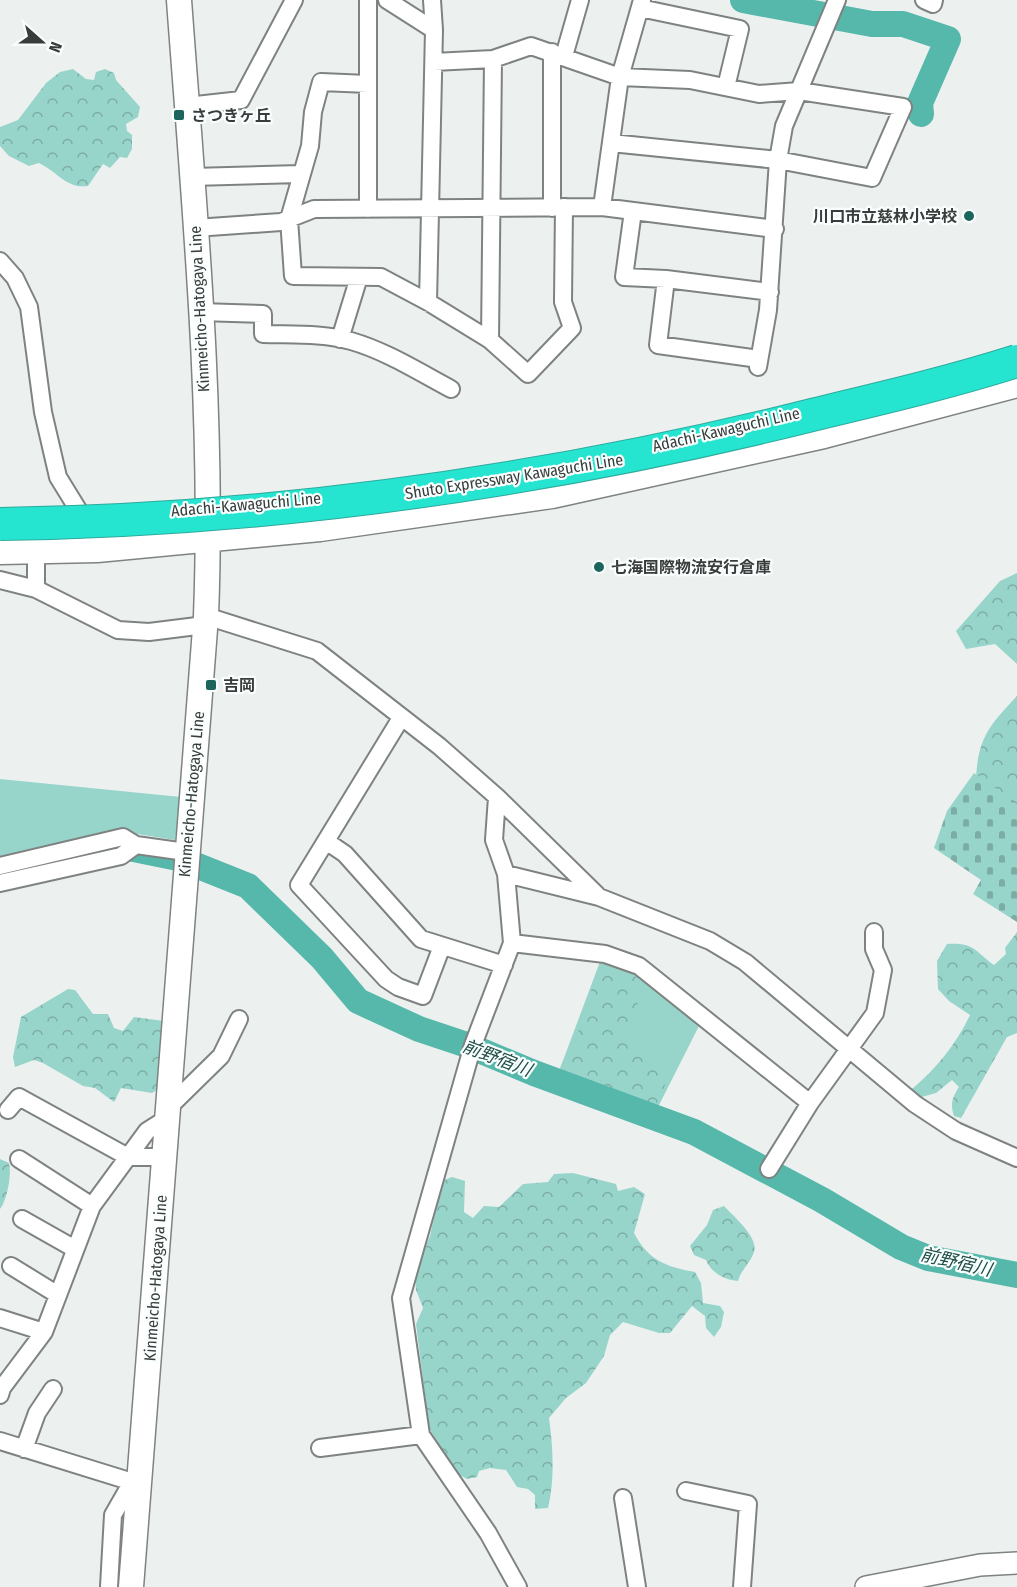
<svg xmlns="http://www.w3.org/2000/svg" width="1017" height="1587" viewBox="0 0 1017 1587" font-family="'Fira Sans Condensed','Noto Sans JP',sans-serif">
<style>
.green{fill:#97d4ca}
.forest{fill:url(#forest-crowns)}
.cemetery{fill:url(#cemetery-stones)}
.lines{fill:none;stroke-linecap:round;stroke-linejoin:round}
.river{stroke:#55b8aa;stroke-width:26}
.minor-casing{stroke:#7e8382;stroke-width:20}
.tertiary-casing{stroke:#7e8382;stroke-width:24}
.secondary-casing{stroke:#7e8382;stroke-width:27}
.minor{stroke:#fff;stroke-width:16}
.tertiary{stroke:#fff;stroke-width:21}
.secondary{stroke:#fff;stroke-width:24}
.motorway-bridge-casing{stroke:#2daa9c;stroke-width:34;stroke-linecap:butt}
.motorway-bridge{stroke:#26e5d0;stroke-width:32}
.poi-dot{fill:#1b655c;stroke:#f9fffe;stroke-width:2}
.labels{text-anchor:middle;stroke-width:4.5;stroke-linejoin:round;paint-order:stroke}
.poi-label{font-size:16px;font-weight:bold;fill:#3a3c3b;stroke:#f9fffe;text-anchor:start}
.street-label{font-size:16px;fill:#3a3c3b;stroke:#f9fffe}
.water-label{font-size:18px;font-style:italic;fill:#234f48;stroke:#f9fffe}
</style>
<defs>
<pattern id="forest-crowns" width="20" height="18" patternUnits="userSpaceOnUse" patternTransform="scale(1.5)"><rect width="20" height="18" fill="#97d4ca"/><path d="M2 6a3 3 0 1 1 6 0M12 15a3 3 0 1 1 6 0" fill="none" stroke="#7cada5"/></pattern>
<pattern id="cemetery-stones" width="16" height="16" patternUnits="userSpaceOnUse" patternTransform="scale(1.5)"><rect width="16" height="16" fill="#97d4ca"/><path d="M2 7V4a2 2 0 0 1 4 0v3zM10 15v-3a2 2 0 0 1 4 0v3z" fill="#7cada5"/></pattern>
</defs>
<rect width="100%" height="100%" fill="#ecf1f0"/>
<path class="green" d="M0 779 181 797 175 840 118 831 0 859Z
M601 959 633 969 702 1020 654 1115 555 1082Z"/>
<path class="forest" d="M73 69 86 79 94 80 96 72 105 69 114 73 116 80 140 107 138 117 126 124 127 131 132 135V149L127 158 120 157 110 168 103 164 88 186C66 189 58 172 39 163L29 166 9 156 0 146V127L18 120 46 83 60 72Z
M1017 573V664L995 644 966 649 956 631 1000 581Z
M1017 696V807L976 779C978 737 990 725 1017 696Z
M1017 932V1033L1007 1037 961 1118 954 1116C950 1104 952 1098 959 1087L952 1080 936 1093 918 1098 912 1089C936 1069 957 1043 970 1015L949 1001 938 989 937 961 947 944C975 942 974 951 994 965L1006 954 1005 948Z
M611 972 639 977 644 986V996L632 1010 637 1026 628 1037 630 1045 641 1057 661 1059 670 1073C664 1085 660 1103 651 1112L559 1076C560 1062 568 1053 574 1041 585 1020 586 994 599 975Z
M68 989 75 990 93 1014H108L114 1028 123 1031 134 1017 164 1021 160 1088 152 1093 121 1088 114 1102 95 1088 83 1086 43 1063 34 1060 15 1067 13 1057 21 1017Z
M0 1159 9 1163C12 1175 7 1200 0 1209Z
M573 1173 616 1184 618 1191 634 1187 645 1194 634 1233C648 1260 666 1267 695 1272L701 1283 703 1303 720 1306 724 1312 721 1327 714 1337 706 1328 705 1316 692 1306 670 1333H659L623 1322 610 1335 604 1356 586 1383 566 1398 549 1418C553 1447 555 1479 548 1508L535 1509V1495L528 1489 517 1487 506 1470 490 1468 479 1471 477 1477 467 1479 456 1473 429 1428 416 1324 423 1308 416 1290 415 1273 430 1236 442 1181 452 1177 465 1181 464 1212 473 1218 484 1206 499 1207 523 1184 548 1182 554 1174Z
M724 1206C733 1216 759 1237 754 1252 751 1262 741 1270 738 1281 725 1280 711 1273 706 1260L694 1255 690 1246 707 1225 713 1210Z"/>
<path class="cemetery" d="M974 773 1017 804V922L973 894 981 880 934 848 947 811Z"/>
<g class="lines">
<path class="river" d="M743 0 872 24H903L948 39 920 103 921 114
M24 868 124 847 178 858 248 886 322 958 358 1001 419 1029 467 1045 534 1073 694 1132 822 1200 901 1247 928 1258 1017 1275"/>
<defs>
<path id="minor" d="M387 0 434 30
M924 0 933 4 934 0
M640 8 740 29 726 87
M552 52V208
M564 56 580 0
M434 62 493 59 531 46 620 77 690 80 759 94 799 91 903 107 872 178 778 160 611 143
M368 84 321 82 313 112 310 146 289 219 293 276 381 277 428 302 490 340 528 374 572 328 563 302 564 207
M187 106 241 100 294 0
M192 177 300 174
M602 207 620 77 642 0
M368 209V0
M633 211 624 277 666 279 658 345 759 359
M195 228 281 222 314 209 602 207 775 229
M0 261 15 278 29 307 43 412 58 477 82 516 97 550
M666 279 770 292
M428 302 434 30 432 0
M200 312 263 314V334C292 335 323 333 351 341 386 351 419 372 451 389
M340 339 359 277
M490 340 493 59
M758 367 768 310 778 160 784 126 837 0
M36 551V589L118 630 149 632 205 625
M0 580 36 589
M206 616 317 651 439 746 497 797 597 895
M401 718 299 885 386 979 398 987 423 996 442 946
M497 797 494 840 506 874 512 943 473 1045 401 1298 421 1435 488 1533 518 1587
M326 841 345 854 421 939 504 965
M0 866 123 837 136 845 186 852
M506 874 599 897 710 941 745 962 915 1104 956 1131 1017 1158
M0 883 121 856 136 845
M512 943 605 954 639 966 810 1103
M168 1108 221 1056 239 1019
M8 1110 19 1097 128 1157H164
M19 1159 92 1206
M769 1169 810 1103 875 1013 883 970 874 949V932
M22 1219 75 1249
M11 1266 58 1295
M0 1318 44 1332
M0 1395 2 1388 44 1332 92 1206 147 1131 166 1119
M0 1441 139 1484
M320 1448 421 1435
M24 1449 37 1413 53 1389
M686 1491 748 1504 742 1587
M623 1498 637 1587
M109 1587 113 1515 132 1482"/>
<path id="tertiary" d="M866 1587 980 1565 1017 1563"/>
<path id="secondary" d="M0 552 97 550 320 529 552 496 824 436 1017 385
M131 1587 206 616C214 411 194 204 179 0"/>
</defs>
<use href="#minor" class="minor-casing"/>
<use href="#tertiary" class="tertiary-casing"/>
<use href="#secondary" class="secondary-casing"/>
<use href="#minor" class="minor"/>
<use href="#tertiary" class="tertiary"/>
<use href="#secondary" class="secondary"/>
<defs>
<path id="motorway-bridge" d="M0 524C276 520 549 481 816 414 883 398 951 382 1017 361"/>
</defs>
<use href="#motorway-bridge" class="motorway-bridge-casing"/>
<use href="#motorway-bridge" class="motorway-bridge"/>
</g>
<g class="poi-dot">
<rect x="173" y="109" width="12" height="12" rx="3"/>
<circle cx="969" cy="216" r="6"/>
<circle cx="599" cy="567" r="6"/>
<rect x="205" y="679" width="12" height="12" rx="3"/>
</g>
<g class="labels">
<g class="poi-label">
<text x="191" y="121">さつきヶ丘</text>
<text x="957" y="222" text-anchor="end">川口市立慈林小学校</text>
<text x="611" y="573">七海国際物流安行倉庫</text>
<text x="223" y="691">吉岡</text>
</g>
<g class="street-label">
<text transform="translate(199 309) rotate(-93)" y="6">Kinmeicho-Hatogaya Line</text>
<text transform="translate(726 429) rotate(-13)" y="6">Adachi-Kawaguchi Line</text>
<text transform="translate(514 476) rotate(-9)" y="6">Shuto Expressway Kawaguchi Line</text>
<text transform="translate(246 504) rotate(-5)" y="6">Adachi-Kawaguchi Line</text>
<text transform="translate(191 794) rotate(-85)" y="6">Kinmeicho-Hatogaya Line</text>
<text transform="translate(155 1278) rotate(-86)" y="6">Kinmeicho-Hatogaya Line</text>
</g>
<g class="water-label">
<text transform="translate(497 1058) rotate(21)" y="6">前野宿川</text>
<text transform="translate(956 1262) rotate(13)" y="6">前野宿川</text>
</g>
</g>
<g transform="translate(42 42) rotate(111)" stroke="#f9fffe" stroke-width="4.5" paint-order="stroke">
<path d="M0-4.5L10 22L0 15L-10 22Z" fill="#3a3c3b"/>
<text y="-9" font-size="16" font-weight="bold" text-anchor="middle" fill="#3a3c3b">N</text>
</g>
</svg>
